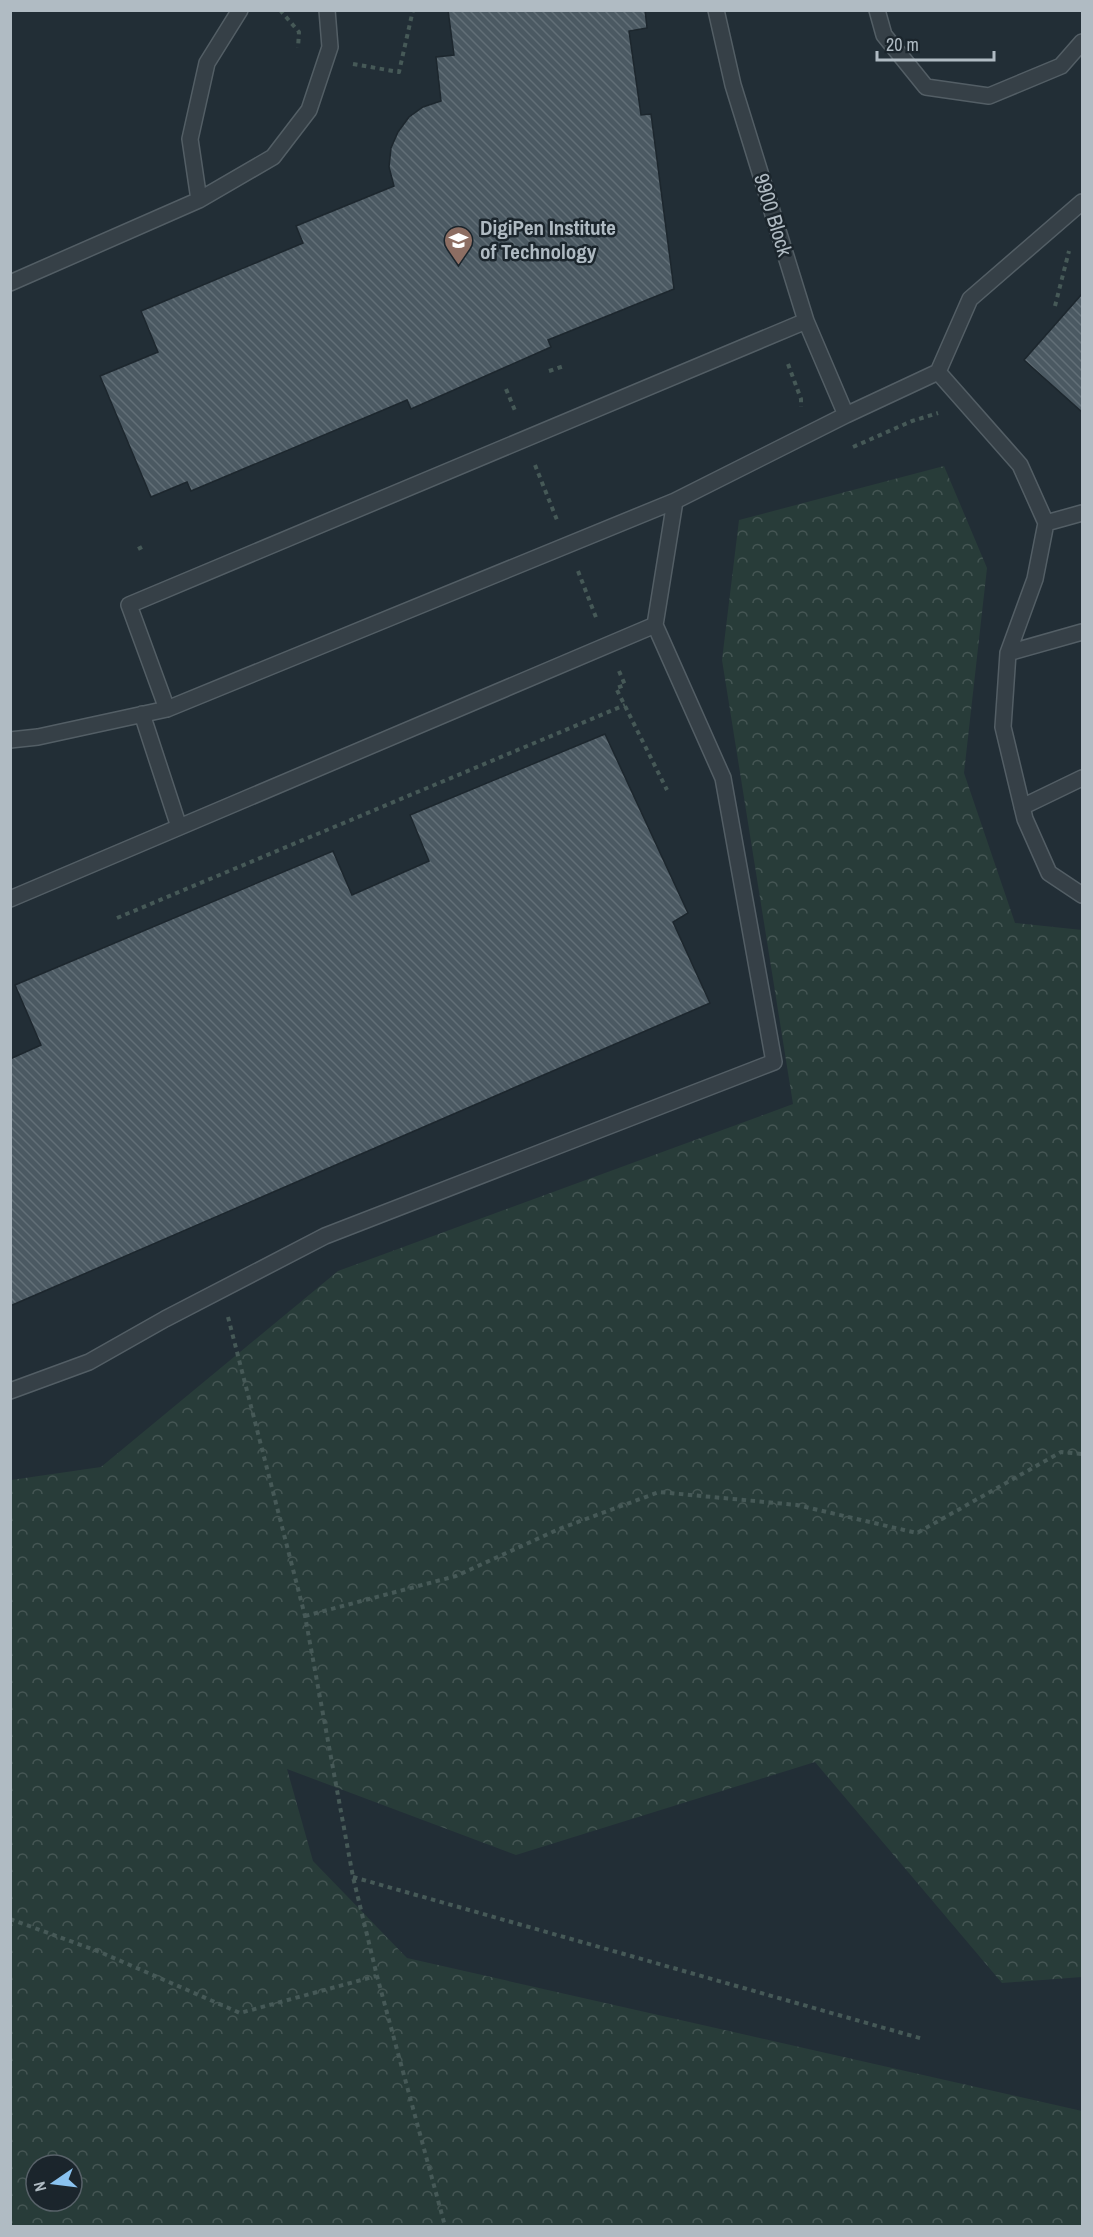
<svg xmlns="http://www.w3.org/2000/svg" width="1093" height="2237" viewBox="0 0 1093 2237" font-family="'Archivo Narrow',sans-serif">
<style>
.forest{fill:url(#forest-crowns);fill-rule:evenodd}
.building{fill:url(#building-back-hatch);stroke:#1d272e;stroke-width:1.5}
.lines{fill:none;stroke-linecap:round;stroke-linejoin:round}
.lane-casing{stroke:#535e65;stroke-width:18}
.path{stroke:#465957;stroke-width:4;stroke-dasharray:4.5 4.5;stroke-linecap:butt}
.lane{stroke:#364047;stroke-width:15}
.labels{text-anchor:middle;stroke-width:5;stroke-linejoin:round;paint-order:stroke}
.street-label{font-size:21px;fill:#b0bbc3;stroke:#1b252c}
.poi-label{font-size:21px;font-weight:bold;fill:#b0bbc3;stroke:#1b252c;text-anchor:start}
</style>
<defs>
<pattern id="forest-crowns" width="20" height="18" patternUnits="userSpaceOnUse" patternTransform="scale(1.5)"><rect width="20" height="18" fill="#283c39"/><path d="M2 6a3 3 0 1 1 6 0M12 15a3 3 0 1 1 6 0" fill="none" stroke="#455654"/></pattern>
<pattern id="building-back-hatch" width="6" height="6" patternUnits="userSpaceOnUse" patternTransform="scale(1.5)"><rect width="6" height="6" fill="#4b5962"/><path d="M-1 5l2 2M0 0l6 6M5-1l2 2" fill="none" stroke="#626f77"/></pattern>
</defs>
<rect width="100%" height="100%" fill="#222e36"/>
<path class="forest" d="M944 466 987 568 964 773 1015 923 1082 930V1977L1002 1983 815 1762 516 1855 287 1769 313 1861 407 1958 1082 2111V2226H11V1480L101 1467 338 1271 793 1104 722 660 739 520ZM36 2165H72V2201H36Z"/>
<path class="building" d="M448 10H645L647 28 629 31 641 115 651 114 674 289 548 340 551 347 411 409 407 400 191 491 187 482 151 497 100 376 158 352 141 311 303 243 296 226 394 186 389 167 391 148 398 132 409 117 423 107 441 101 436 57 454 55Z
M1082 294V412L1024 360Z
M605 734 688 913 673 922 710 1003 10 1306V1059L41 1045 15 985 333 851 352 895 429 861 410 815Z"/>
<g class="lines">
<defs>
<path id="lane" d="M716 10 733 85 806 321 846 415
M877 10 884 35 926 87 989 96 1061 66 1082 42
M199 200 190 139 207 63 240 10
M10 283 199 200 273 157 309 110 330 47 327 10
M938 372 1020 465 1046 523 1035 579 1008 653 1003 727 1025 819 1049 873 1082 895
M1046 523 1082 513
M1008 653 1082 632
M167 709 129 605 806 321
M142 714 179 827
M10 740 38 737 167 709 675 501
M1022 807 1082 778
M10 899 655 625
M10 1391 89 1362 165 1319 325 1236 774 1062 723 778 655 625 675 501 846 415 938 372 970 299 1082 202"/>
</defs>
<use href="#lane" class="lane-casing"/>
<path class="path" d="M280 10 299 32 298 48
M353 64 399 72 413 10
M1055 306 1069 251
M788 364 801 399V407
M549 371 564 366
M506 389 516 413
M853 447 912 421 938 413
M535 465 557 520
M138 549 142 547
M578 571 597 620
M619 671 625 685 616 688 667 790
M117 918 625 705
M228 1317 305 1616 353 1877 377 1976 445 2226
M305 1616 456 1576 559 1529 659 1492 797 1505 917 1533 1061 1452 1082 1454
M353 1877 923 2039
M10 1919 100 1952 240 2013 376 1976"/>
<use href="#lane" class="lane"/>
</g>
<defs>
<symbol id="university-pin" viewBox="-11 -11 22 30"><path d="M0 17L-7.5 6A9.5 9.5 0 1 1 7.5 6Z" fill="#8d6e63" stroke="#1b252c"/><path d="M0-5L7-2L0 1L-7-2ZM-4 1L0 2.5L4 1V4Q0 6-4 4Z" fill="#fff"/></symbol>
</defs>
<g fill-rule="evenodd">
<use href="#university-pin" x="442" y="224" width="33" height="45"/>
</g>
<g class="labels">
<g class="street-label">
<text transform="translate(773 215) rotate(73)" y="7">9900 Block</text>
</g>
<g class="poi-label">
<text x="480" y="235">DigiPen Institute<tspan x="480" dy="24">of Technology</tspan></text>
</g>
</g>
<rect width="1093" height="2237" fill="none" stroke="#b0bbc3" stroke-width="24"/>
<g transform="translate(54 2183) rotate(256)"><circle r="28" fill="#1b252c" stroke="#576168" stroke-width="1.5"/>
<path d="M0-4.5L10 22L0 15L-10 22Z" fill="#8ac2ef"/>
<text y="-9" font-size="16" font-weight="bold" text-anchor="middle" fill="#b0bbc3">N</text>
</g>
<path d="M877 51v9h117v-9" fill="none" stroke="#b0bbc3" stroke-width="3"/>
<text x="886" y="51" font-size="18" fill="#b0bbc3" stroke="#1b252c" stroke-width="4.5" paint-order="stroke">20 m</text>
</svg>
